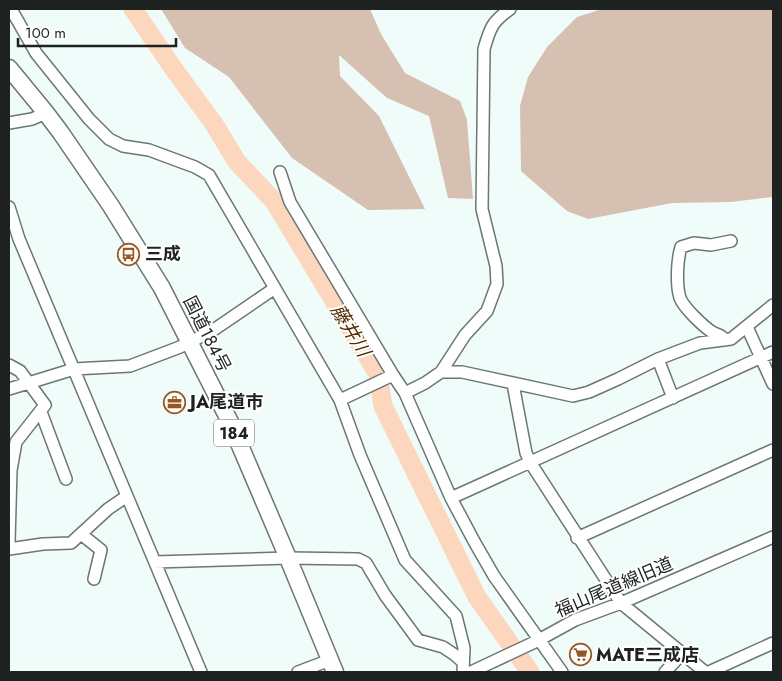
<svg xmlns="http://www.w3.org/2000/svg" width="782" height="681" viewBox="0 0 782 681" font-family="Jost,'Noto Sans JP',sans-serif">
<style>
.green{fill:#d6c0b1}
.lines{fill:none;stroke-linecap:round;stroke-linejoin:round}
.river{stroke:#fcd7bd;stroke-width:19}
.minor-casing{stroke:#6c7674;stroke-width:14}
.highway-casing{stroke:#6c7674;stroke-width:19}
.minor{stroke:#fff;stroke-width:11}
.highway{stroke:#fff;stroke-width:16}
.labels{text-anchor:middle;stroke-width:4;stroke-linejoin:round;paint-order:stroke}
.shield{fill:#fff;stroke:#626464;stroke-width:1}
.shield-label{font-size:16px;font-weight:bold;fill:#1e2221}
.poi-label{font-size:18px;font-weight:bold;fill:#1e2221;stroke:#fff;text-anchor:start}
.street-label{font-size:18px;fill:#1e2221;stroke:#fff}
.water-label{font-size:19px;font-style:italic;fill:#582c00;stroke:#fff}
</style>
<rect width="100%" height="100%" fill="#f0fcf9"/>
<path class="green" d="M161 9H370L381 34 405 73 460 101 467 120 473 199 448 198 429 116 387 98 339 55 340 76 379 116 425 209 368 210 292 158 229 77 185 48Z
M602 9H773V197L731 202 672 203 588 219 567 211 521 171 520 106 528 77 547 47 577 17Z"/>
<g class="lines">
<path class="river" d="M133 9 173 68 214 124 237 162 274 201 378 374 383 406 477 597 530 672"/>
<defs>
<path id="minor" d="M11 9 36 53 89 119 109 139 123 146 149 150 195 167 209 175 340 400 360 455 405 560 456 616 464 648 463 672
M9 123 32 119 46 113
M280 172 290 202 393 375 405 393 451 498 475 543 494 576 562 672
M9 207 19 239 201 672
M747 327 773 384
M725 340C721 334 717 335 712 332 703 326 684 308 680 298 676 285 677 260 681 247L694 243 711 245 731 241
M658 359 673 398
M9 365 20 371 45 405 16 442 11 470 9 542
M441 372H462L573 396 589 392 618 379 658 359 700 343 731 339 773 305
M513 384 526 453 530 462 621 603 705 672
M9 389 74 369 130 366 180 347 212 331 275 288
M405 393 425 383 441 372 465 335 487 311 497 284 496 266 482 209 484 49C490 28 492 22 510 9
M340 400 393 375
M41 412 66 479
M451 498 773 352
M81 534 101 550 94 579
M577 538 773 450
M9 549 43 544 71 543 108 509 127 496
M155 562 288 558 358 559 366 563 385 595 418 640 443 647 455 655 463 662
M298 672 330 660
M471 672 537 641 575 620 621 603 773 537
M665 672 682 654
M709 672 773 643"/>
<path id="highway" d="M9 68 46 113 61 133 111 206 162 288 230 422 288 558 335 672"/>
</defs>
<use href="#minor" class="minor-casing"/>
<use href="#highway" class="highway-casing"/>
<use href="#minor" class="minor"/>
<use href="#highway" class="highway"/>
</g>
<defs>
<symbol id="bus-ring" viewBox="-11 -11 22 22"><circle r="9.5" fill="#fff" stroke="#975720" stroke-width="1.5"/><path d="M-5-6H5V4H4V6H2V4H-2V6H-4V4H-5ZM-3.5-4V0h7V-4ZM-3.5 1.2v1.5H-2V1.2ZM2 1.2v1.5H3.5V1.2Z" fill="#975720"/></symbol>
<symbol id="office-ring" viewBox="-11 -11 22 22"><circle r="9.5" fill="#fff" stroke="#975720" stroke-width="1.5"/><path d="M-6-3h4V-5.5h4V-3h4V5H-6ZM-1-4.5V-3h2v-1.5ZM-6 0V1H6V0Z" fill="#975720"/></symbol>
<symbol id="supermarket-ring" viewBox="-11 -11 22 22"><circle r="9.5" fill="#fff" stroke="#975720" stroke-width="1.5"/><path d="M-6-5.5h2.5l.6 2H6L4.5 2H-2.5L-4.4-4H-6ZM-1.5 3.2a1.3 1.3 0 1 0 .1 0ZM3 3.2a1.3 1.3 0 1 0 .1 0Z" fill="#975720"/></symbol>
</defs>
<g fill-rule="evenodd">
<use href="#bus-ring" x="116" y="242" width="25" height="25"/>
<use href="#office-ring" x="162" y="390" width="25" height="25"/>
<use href="#supermarket-ring" x="568" y="642" width="25" height="25"/>
</g>
<g class="labels">
<rect class="shield" x="214" y="419.5" width="40" height="27" rx="4"/>
<g class="shield-label">
<text x="234" y="439">184</text>
</g>
<g class="poi-label">
<text x="145" y="260">三成</text>
<text x="190" y="408">JA尾道市</text>
<text x="596" y="661">MATE三成店</text>
</g>
<g class="street-label">
<text transform="translate(207 334) rotate(63)" y="6">国道184号</text>
<text transform="translate(614 587) rotate(-23)" y="6">福山尾道線旧道</text>
</g>
<g class="water-label">
<text transform="translate(351 330) rotate(59)" y="7">藤井川</text>
</g>
</g>
<rect width="782" height="681" fill="none" stroke="#1e2221" stroke-width="20"/>
<path d="M18 38v8h158v-8" fill="none" stroke="#1e2221" stroke-width="2.5"/>
<text x="25" y="38" font-size="15" fill="#1e2221" stroke="#ffffff" stroke-width="4" paint-order="stroke">100 m</text>
</svg>
